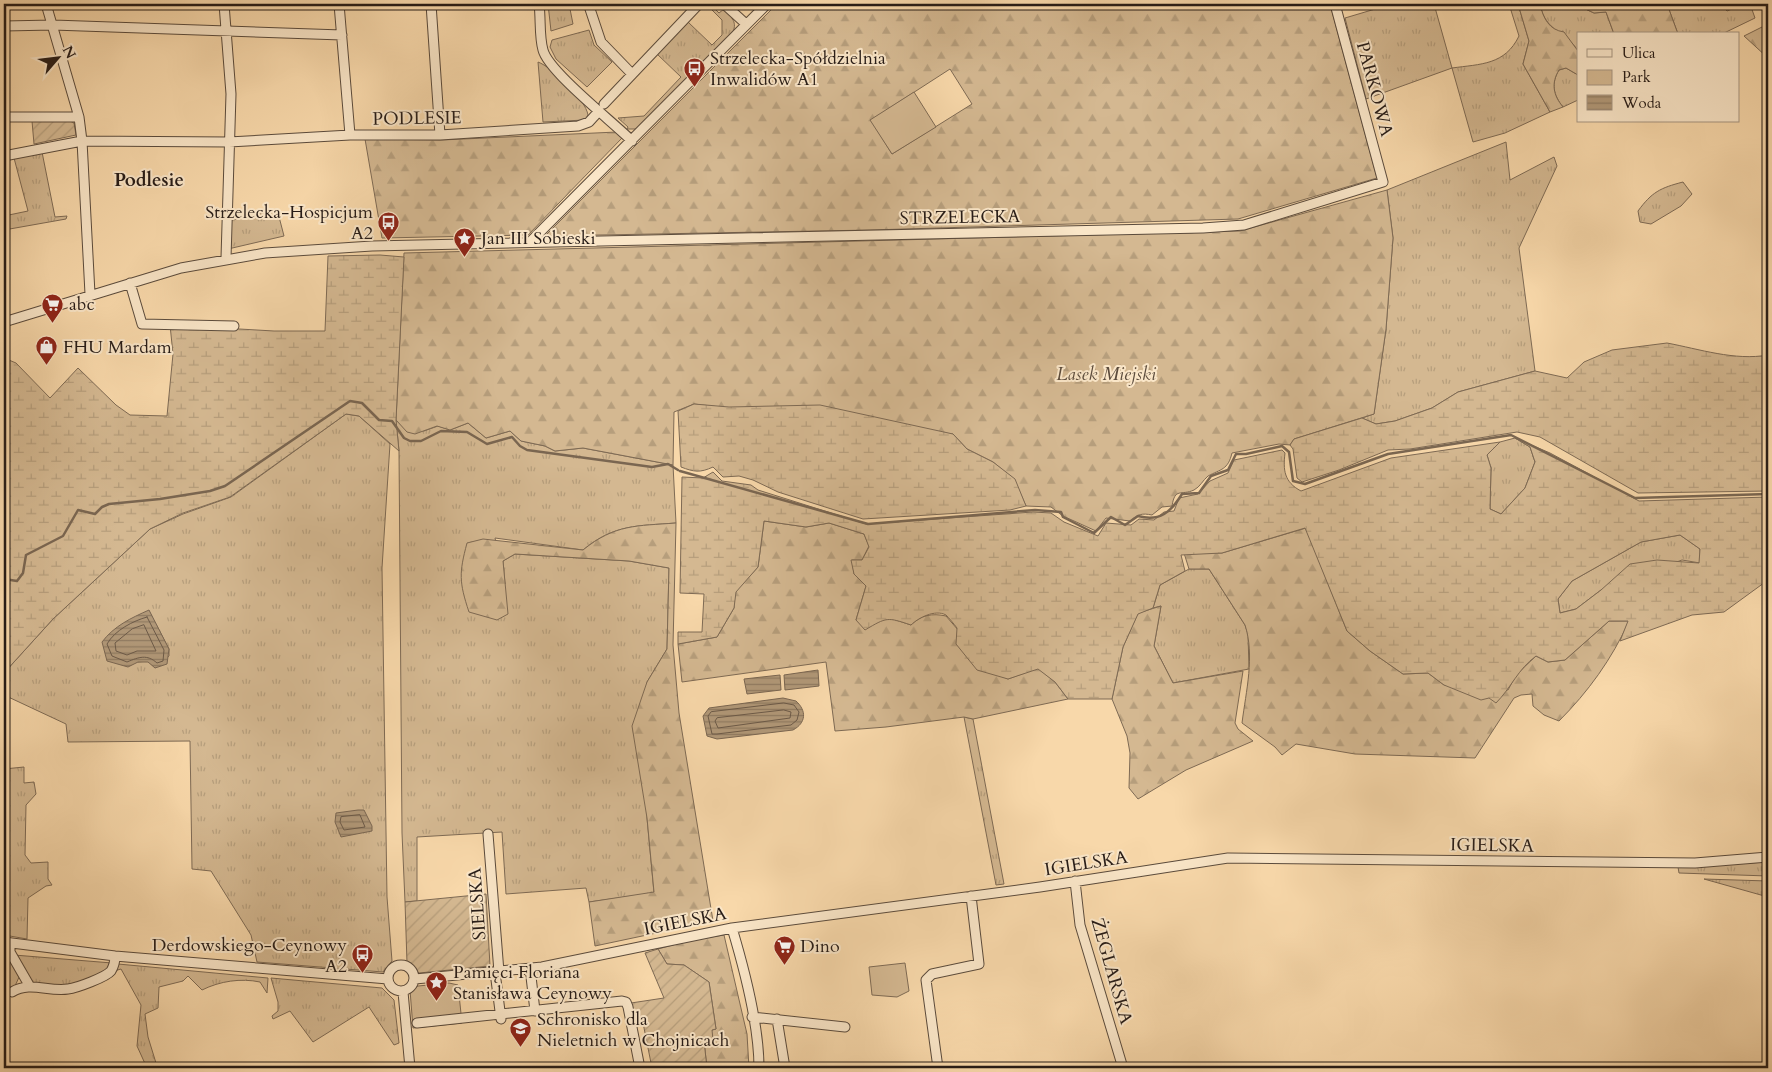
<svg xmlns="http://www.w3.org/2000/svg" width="1772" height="1072" viewBox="0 0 1772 1072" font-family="Cardo,serif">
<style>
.grass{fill:url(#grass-tufts);stroke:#7e6a54;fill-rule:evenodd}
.forest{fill:url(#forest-firs);stroke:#7e6a54;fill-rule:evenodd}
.wetland{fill:url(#wetland-marsh);stroke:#7e6a54;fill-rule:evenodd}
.park{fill:#d4b891;stroke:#7e6a54}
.garden{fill:url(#garden-furrows);stroke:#7e6a54}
.water{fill:url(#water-rules);stroke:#7a6651}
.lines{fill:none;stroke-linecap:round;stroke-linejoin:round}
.shore{stroke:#6c5a48;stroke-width:1}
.stream{stroke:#7a6651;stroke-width:2.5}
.minor-casing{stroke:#5b4b3c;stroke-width:11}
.minor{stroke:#fae6c8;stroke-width:9}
.labels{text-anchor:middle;stroke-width:4;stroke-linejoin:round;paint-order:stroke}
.poi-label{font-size:18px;fill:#271c17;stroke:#fae6c8;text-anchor:start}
.street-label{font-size:18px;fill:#271c17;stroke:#fae6c8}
.park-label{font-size:18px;font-style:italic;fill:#5b4b3c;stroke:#fae6c8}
.neighbourhood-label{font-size:19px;font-weight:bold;fill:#271c17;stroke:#fae6c8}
</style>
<defs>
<pattern id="grass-tufts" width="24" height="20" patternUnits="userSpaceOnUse" patternTransform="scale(1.25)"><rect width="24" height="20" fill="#d4b891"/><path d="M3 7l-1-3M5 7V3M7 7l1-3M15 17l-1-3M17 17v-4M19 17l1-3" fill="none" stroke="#b69e7c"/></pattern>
<pattern id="forest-firs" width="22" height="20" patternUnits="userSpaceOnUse" patternTransform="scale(1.25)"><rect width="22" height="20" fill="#d4b891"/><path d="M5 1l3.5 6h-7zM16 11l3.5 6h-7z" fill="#b69e7c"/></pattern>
<pattern id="wetland-marsh" width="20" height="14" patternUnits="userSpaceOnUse" patternTransform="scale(1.25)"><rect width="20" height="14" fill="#d4b891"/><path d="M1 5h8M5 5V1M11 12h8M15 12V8" fill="none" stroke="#b69e7c"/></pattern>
<pattern id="garden-furrows" width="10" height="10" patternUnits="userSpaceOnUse" patternTransform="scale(1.25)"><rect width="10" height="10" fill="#d4b891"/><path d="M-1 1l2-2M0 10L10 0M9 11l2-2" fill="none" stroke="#b69e7c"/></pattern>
<pattern id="water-rules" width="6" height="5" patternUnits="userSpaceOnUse" patternTransform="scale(1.25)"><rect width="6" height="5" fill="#b19878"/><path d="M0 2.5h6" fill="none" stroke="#907b61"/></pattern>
</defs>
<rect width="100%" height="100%" fill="#f8d8aa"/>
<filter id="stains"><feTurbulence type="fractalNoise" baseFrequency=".004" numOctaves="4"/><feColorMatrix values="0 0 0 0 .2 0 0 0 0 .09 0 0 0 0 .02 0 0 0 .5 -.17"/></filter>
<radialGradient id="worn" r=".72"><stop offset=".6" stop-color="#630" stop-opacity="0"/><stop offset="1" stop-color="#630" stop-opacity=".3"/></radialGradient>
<path class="grass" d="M548 4H569L573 24 551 31Z
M706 4H710L719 13 724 9C732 18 738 22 732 34L642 126 636 129H627L628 127 618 118 644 116 681 77 657 54 688 22 712 45 722 35V20L710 8H702Z
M1392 4H1434L1452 68C1481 64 1505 65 1519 36L1509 4H1518L1529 41 1523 64 1550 112 1505 133 1473 142 1452 68 1366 99 1345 18Z
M1540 4H1575L1594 13 1606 12 1614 34H1578V51C1566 31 1545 32 1540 4Z
M1667 4H1721L1727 11 1744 4H1750L1755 18 1722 34H1678Z
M589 30 594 45 612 62 587 87 556 59 550 47 552 40Z
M538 62C552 67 586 100 588 115L585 120 543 122Z
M1566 68 1578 75V100L1563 107C1553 95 1551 83 1559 70Z
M1506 142 1510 180 1554 157 1557 166 1519 248 1535 371 1458 392 1432 408 1395 421 1376 424 1362 418 1374 414 1386 329 1393 238 1387 190Z
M42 152 55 217 67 216 66 219 4 230V216L28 211 14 158Z
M1683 182 1692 194 1681 206 1651 224 1640 222 1638 211C1652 192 1660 188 1683 182Z
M277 209 284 236 228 249V221Z
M346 414 359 416 390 444 382 568 387 897 392 961 383 972 257 962 251 935 211 871 192 869 190 741 68 742 66 724 4 695V673L53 619 150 529 183 514 231 497ZM149 611 169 649V656L155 668 148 661 138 662Z
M396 420 403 427 424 431 438 426 450 430 468 423 486 438 510 431 521 441 545 446 555 451 583 448 673 465 676 523C638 526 614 524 583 550L495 538 505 584 503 561 515 554 629 561 669 568 667 649 647 682V818L654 893 589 902 586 888 506 894 502 832 417 837V901L405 902 402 833 399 451Z
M1515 438 1530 447 1535 462 1525 488 1501 514 1490 509 1491 468 1487 455 1500 442Z
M1680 535 1700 549V563L1682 560 1601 590 1576 609 1560 613 1558 599 1572 581 1641 542Z
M1189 569H1209L1245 625 1248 634 1249 669 1173 683 1154 646 1161 606 1153 608 1160 585Z
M964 717 973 719 1004 884 996 885Z
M24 767V783L34 782 36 794 26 805 25 855 31 863 48 862V879L52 885 46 886 28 898 27 939 4 935V769Z
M1767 862 1768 876 1679 873 1678 867Z
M1704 879 1768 881V897Z
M4 953H7L20 975 15 986 17 990 4 1000Z
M14 955 112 963C105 981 51 992 34 983 24 977 20 964 14 955Z
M118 964 268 978 267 993 260 982C241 978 220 981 202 990L188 976 183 981 159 987 158 1008 145 1014 148 1037 156 1063 155 1068H147L137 1046 141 1005 121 969 114 971Z
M271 978 382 988 394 1000 399 1043 394 1045 369 1007 313 1042 290 1011 273 1019 272 1016 278 1011V1002Z"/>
<path class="forest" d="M777 4H1330L1377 178 1238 219 871 230 545 236ZM950 69 972 104 892 154 871 120Z
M1518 4H1540C1543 18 1549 30 1564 32L1578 51V75L1566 68 1559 70C1551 83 1553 95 1563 107L1550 112 1523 64 1529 41Z
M1575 4H1667L1678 34H1614L1606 12 1594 13Z
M1764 26 1765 34 1768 37V58L1744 36Z
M617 132 622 138 528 235 382 238 365 139 441 140Z
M1387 190 1393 238 1386 329 1374 414 1294 439 1290 445 1279 444 1232 453C1228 470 1221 469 1208 476 1203 480 1200 487 1194 490 1181 496 1175 487 1172 506L1162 507 1152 515C1142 513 1138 514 1130 521L1106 518 1096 531 1063 516 1051 507 1026 506 1014 479 993 462 967 449 953 434 694 404 674 412 673 465 583 448 555 451 545 446 521 441 510 431 486 438 468 423 450 430 437 426 415 434 407 432 396 420 404 253 1240 231Z
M764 521 806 527 829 523 864 534 869 546 862 560H852L854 574 866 586 856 620 893 619 911 625C921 615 932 613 946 616L996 674 1008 679 1038 668 1055 682 1068 699 973 719 964 717 886 727 835 731 826 662 682 682 678 644 717 637 734 608 735 592 758 567Z
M676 523 673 645 679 713 713 921 595 946 589 902 654 892 647 818 632 726 647 682 667 649 669 568 629 561 515 554 503 561 508 614 497 620 469 612C459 582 459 573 467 543L483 539 583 550C615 524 637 526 676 523Z
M1306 528 1347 631 1370 651 1403 674 1428 673 1444 685 1508 690 1516 675 1536 656 1548 662 1565 660 1609 621H1629C1612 659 1588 692 1559 721L1544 715 1533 706 1532 694 1521 695 1514 698 1475 758 1355 754 1296 744 1282 755 1275 747 1242 723C1246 691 1255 656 1245 625L1209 569H1189L1184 553H1222Z
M1161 606 1154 646 1173 683 1243 671 1235 723 1238 729 1253 741 1186 770 1138 799 1129 788 1130 753 1127 736 1112 699 1123 647 1138 613Z
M724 935 747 1034 749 1068H707L704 1041 712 1030 716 1029 709 982 684 965 667 964 658 949 691 940Z"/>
<path class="wetland" d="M380 255 404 257 396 420 399 451 359 416 346 414 230 497 183 513 150 529 53 619 4 673V358L16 363 50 398 78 368 116 405 130 415 167 416 173 354 170 325 274 331H325L328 256Z
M1667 343C1699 349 1735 361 1768 355V491L1638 493 1540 437 1517 432 1410 449 1388 450 1339 470 1302 482 1297 478 1293 449 1290 445 1294 439 1362 418 1376 424 1395 421 1432 408 1458 392 1535 371 1567 378 1584 362 1612 350Z
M694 404 729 407 820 405 953 434 967 449 993 462 1015 479 1026 506 1010 510 863 519 778 492 753 480 739 476 723 477 713 467C700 473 694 472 681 467L678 411Z
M1515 438 1550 453 1639 501 1768 497V580L1724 612 1692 615 1620 641 1628 621H1609L1565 660 1548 662 1536 656C1518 669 1511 688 1496 703L1489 698 1481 700 1444 685 1428 673 1403 674 1370 651 1347 631 1305 528 1222 553 1181 555 1185 571 1160 585 1153 608 1138 614 1123 647 1112 699H1068L1055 682 1038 669 1008 679 977 670 956 644 957 628C954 624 949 618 946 615 935 609 918 618 911 625 887 617 887 617 865 630L856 620 866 586 854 574 851 560H862L869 547 864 534 829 523 806 527 764 521 758 567 736 592 734 608 717 637 678 644V632H702L704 594 680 593 682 477 703 478 713 472 722 481 751 485 758 490 866 524 1033 512 1051 513 1064 522 1098 536 1106 523 1131 525 1139 519 1154 520 1164 512 1174 511 1179 498 1198 494 1210 481 1228 473 1234 460 1282 450 1285 453C1283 470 1284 482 1301 491L1391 458 1500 442 1487 455 1491 468 1490 509 1501 514 1525 488 1535 462 1530 447ZM1680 535 1700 549 1699 563 1657 560 1630 564 1601 590 1576 609 1560 613 1558 599 1572 581 1641 542Z"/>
<path class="park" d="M914 92 936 127 892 154 870 120Z
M905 963 909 991 897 997 872 995 869 967Z
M449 983 458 985 462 1023 413 1028 410 990 418 986Z"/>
<path class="garden" d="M32 121H70L74 123 76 135 34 144Z
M486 894 490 966 419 973 407 963 405 902Z
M658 949 667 964 684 965 709 982 716 1029 712 1030 713 1040 704 1041 707 1068H652L642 1018 632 1010 631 1003 664 998 645 953Z"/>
<path class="water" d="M149 610 169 649 167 664 155 668 148 662H138L128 667 107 661 102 642C114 626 131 618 149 610Z
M818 670 819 686 785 690 784 675Z
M780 675 781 690 747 694 744 679Z
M783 698 796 701C807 711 806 723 793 730L717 739 707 736 703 716 709 708Z
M358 810H364L372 826V831L341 837 335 822 336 813Z"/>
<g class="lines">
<path class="shore" d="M147 617 164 650 163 661 157 663C147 654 139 657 127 662L112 656 107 644C115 630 133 621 147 617Z
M144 625 156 651H137L127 655 116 651 115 643 132 629Z
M784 703 794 705 799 712 797 720 791 725 717 734H712L708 716 711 712Z
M784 710 791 712 790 718 718 728 715 721 717 718Z
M360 815 365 827 344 830 340 822 341 817Z"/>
<path class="stream" d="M680 471 868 524 1035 510 1061 512 1063 517 1094 533 1111 517 1125 525 1138 516C1160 522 1171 512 1182 494L1199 493 1211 476 1228 470 1236 454H1246L1282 446 1289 452 1293 481 1305 484 1388 454 1511 435 1635 498 1768 494
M4 579 17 581 23 573 26 555 63 536 78 510 95 514 102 507 109 504 160 499 210 491 225 486 350 401 362 403 379 420 392 421 404 438 410 441H421L441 431 467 432 487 444 512 437 520 446 527 450 652 467 668 464 678 470"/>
<defs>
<path id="minor" d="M46 4 79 117 82 141 90 294
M224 4 231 94 226 258
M339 4 350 135
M431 4 440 135
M539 4C541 19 539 36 543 50 548 71 613 122 632 141
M593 4 590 9 601 42 632 74
M724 4 746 24
M4 26 53 25 342 35
M604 104 699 4
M4 117H79
M4 156 82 141 229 142 350 135H440L578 126 589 122 599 111
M530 242 767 4
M130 283 142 324 234 326
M4 322 181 268 265 253 372 246 1203 228 1244 225 1383 182 1335 4
M488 834 499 972
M1075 881 1080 925 1123 1068
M732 928C744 968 759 1026 759 1068
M4 942 115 956 388 979
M10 943V952L29 985
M388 978a13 13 0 1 1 26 0a13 13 0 1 1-26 0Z
M530 968 535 1011
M495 972 501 1019
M415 979 542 967 732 928 1040 887 1228 858 1695 863 1768 857
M12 992C30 981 48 992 68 989 77 988 106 977 111 971 114 966 115 962 115 956
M403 992 410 1068
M752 1017 845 1027
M777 1019 785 1068
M417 1023 622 1001 626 1002 628 1007 640 1068
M938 1068 926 980 932 974 979 964 971 896"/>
</defs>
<use href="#minor" class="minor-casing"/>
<use href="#minor" class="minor"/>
</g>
<defs>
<symbol id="bus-pin" viewBox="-11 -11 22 30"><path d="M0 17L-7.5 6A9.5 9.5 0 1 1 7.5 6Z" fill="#8f2418" stroke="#fae6c8"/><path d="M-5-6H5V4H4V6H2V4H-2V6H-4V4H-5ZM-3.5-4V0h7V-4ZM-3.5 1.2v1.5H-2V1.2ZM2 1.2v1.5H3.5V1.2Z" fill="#fff"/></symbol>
<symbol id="sight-pin" viewBox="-11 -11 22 30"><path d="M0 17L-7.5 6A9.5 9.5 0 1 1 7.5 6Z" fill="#8f2418" stroke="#fae6c8"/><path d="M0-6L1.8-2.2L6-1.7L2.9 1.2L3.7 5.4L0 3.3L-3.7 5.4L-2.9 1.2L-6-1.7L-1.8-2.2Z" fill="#fff"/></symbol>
<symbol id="supermarket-pin" viewBox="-11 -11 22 30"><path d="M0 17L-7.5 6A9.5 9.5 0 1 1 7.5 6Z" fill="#8f2418" stroke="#fae6c8"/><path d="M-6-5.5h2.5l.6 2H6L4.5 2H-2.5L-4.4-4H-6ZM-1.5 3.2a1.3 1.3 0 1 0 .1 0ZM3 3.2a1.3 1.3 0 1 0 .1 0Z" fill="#fff"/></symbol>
<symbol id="shop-pin" viewBox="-11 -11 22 30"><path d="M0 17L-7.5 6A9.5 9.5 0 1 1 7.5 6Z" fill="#8f2418" stroke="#fae6c8"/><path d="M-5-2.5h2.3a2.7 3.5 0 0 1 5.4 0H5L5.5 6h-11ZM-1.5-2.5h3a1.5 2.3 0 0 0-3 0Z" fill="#fff"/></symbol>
<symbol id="school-pin" viewBox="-11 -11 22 30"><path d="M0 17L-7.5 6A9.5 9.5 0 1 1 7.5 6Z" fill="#8f2418" stroke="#fae6c8"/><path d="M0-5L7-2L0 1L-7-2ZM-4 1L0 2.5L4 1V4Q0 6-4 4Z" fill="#fff"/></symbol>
</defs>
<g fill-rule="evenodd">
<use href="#bus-pin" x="682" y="56" width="25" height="34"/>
<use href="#bus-pin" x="376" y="210" width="25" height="34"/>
<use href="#sight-pin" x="452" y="226" width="25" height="34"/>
<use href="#supermarket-pin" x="40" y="292" width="25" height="34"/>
<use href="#shop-pin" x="34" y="334" width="25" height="34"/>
<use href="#supermarket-pin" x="772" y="934" width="25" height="34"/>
<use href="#bus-pin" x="350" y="942" width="25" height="34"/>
<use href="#sight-pin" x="424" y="970" width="25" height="34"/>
<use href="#school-pin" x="508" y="1016" width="25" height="34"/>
</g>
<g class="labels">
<g class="poi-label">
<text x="710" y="64">Strzelecka-Spółdzielnia<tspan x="710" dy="21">Inwalidów A1</tspan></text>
<text x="373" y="218" text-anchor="end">Strzelecka-Hospicjum<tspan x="373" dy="21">A2</tspan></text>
<text x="481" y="244">Jan III Sobieski</text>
<text x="69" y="310">abc</text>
<text x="63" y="353">FHU Mardam</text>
<text x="347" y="951" text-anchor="end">Derdowskiego-Ceynowy<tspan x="347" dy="21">A2</tspan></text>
<text x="800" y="952">Dino</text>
<text x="453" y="978">Pamięci Floriana<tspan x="453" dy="21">Stanisława Ceynowy</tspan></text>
<text x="537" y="1025">Schronisko dla<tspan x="537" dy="21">Nieletnich w Chojnicach</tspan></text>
</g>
<g class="street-label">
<text transform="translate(1375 89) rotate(75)" y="6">PARKOWA</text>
<text transform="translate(417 118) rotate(-1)" y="6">PODLESIE</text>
<text transform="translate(960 217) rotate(-1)" y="6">STRZELECKA</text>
<text transform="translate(1492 845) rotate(1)" y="6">IGIELSKA</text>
<text transform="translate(1086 863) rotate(-9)" y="6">IGIELSKA</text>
<text transform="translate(477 904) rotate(-94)" y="6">SIELSKA</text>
<text transform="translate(685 921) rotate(-11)" y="6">IGIELSKA</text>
<text transform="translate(1112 971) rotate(74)" y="6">ŻEGLARSKA</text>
</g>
<g class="park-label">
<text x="1106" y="380">Lasek Miejski</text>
</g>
<g class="neighbourhood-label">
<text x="149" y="186">Podlesie</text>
</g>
</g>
<rect width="1772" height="1072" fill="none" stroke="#f8d8aa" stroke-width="20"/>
<rect x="5" y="5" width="1762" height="1062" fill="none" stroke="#271c17" stroke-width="2.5"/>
<rect x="10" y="10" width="1752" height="1052" fill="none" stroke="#271c17"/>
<rect x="1577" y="32" width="162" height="90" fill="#fae6c8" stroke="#a69581"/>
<rect x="1587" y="49" width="25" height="8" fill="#fae6c8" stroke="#a69581"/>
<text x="1622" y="58" font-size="15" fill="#271c17">Ulica</text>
<rect x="1587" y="70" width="25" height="15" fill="#d4b891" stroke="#a69581"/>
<text x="1622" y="82" font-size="15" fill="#271c17">Park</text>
<rect x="1587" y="95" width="25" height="15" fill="url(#water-rules)" stroke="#a69581"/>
<text x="1622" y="108" font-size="15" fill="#271c17">Woda</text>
<g transform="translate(58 58) rotate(62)" stroke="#fae6c8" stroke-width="4" paint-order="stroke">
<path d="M0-4L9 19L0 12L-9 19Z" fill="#271c17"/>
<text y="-8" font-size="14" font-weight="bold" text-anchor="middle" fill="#271c17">N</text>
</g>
<rect width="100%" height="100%" filter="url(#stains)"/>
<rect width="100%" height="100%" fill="url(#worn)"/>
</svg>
